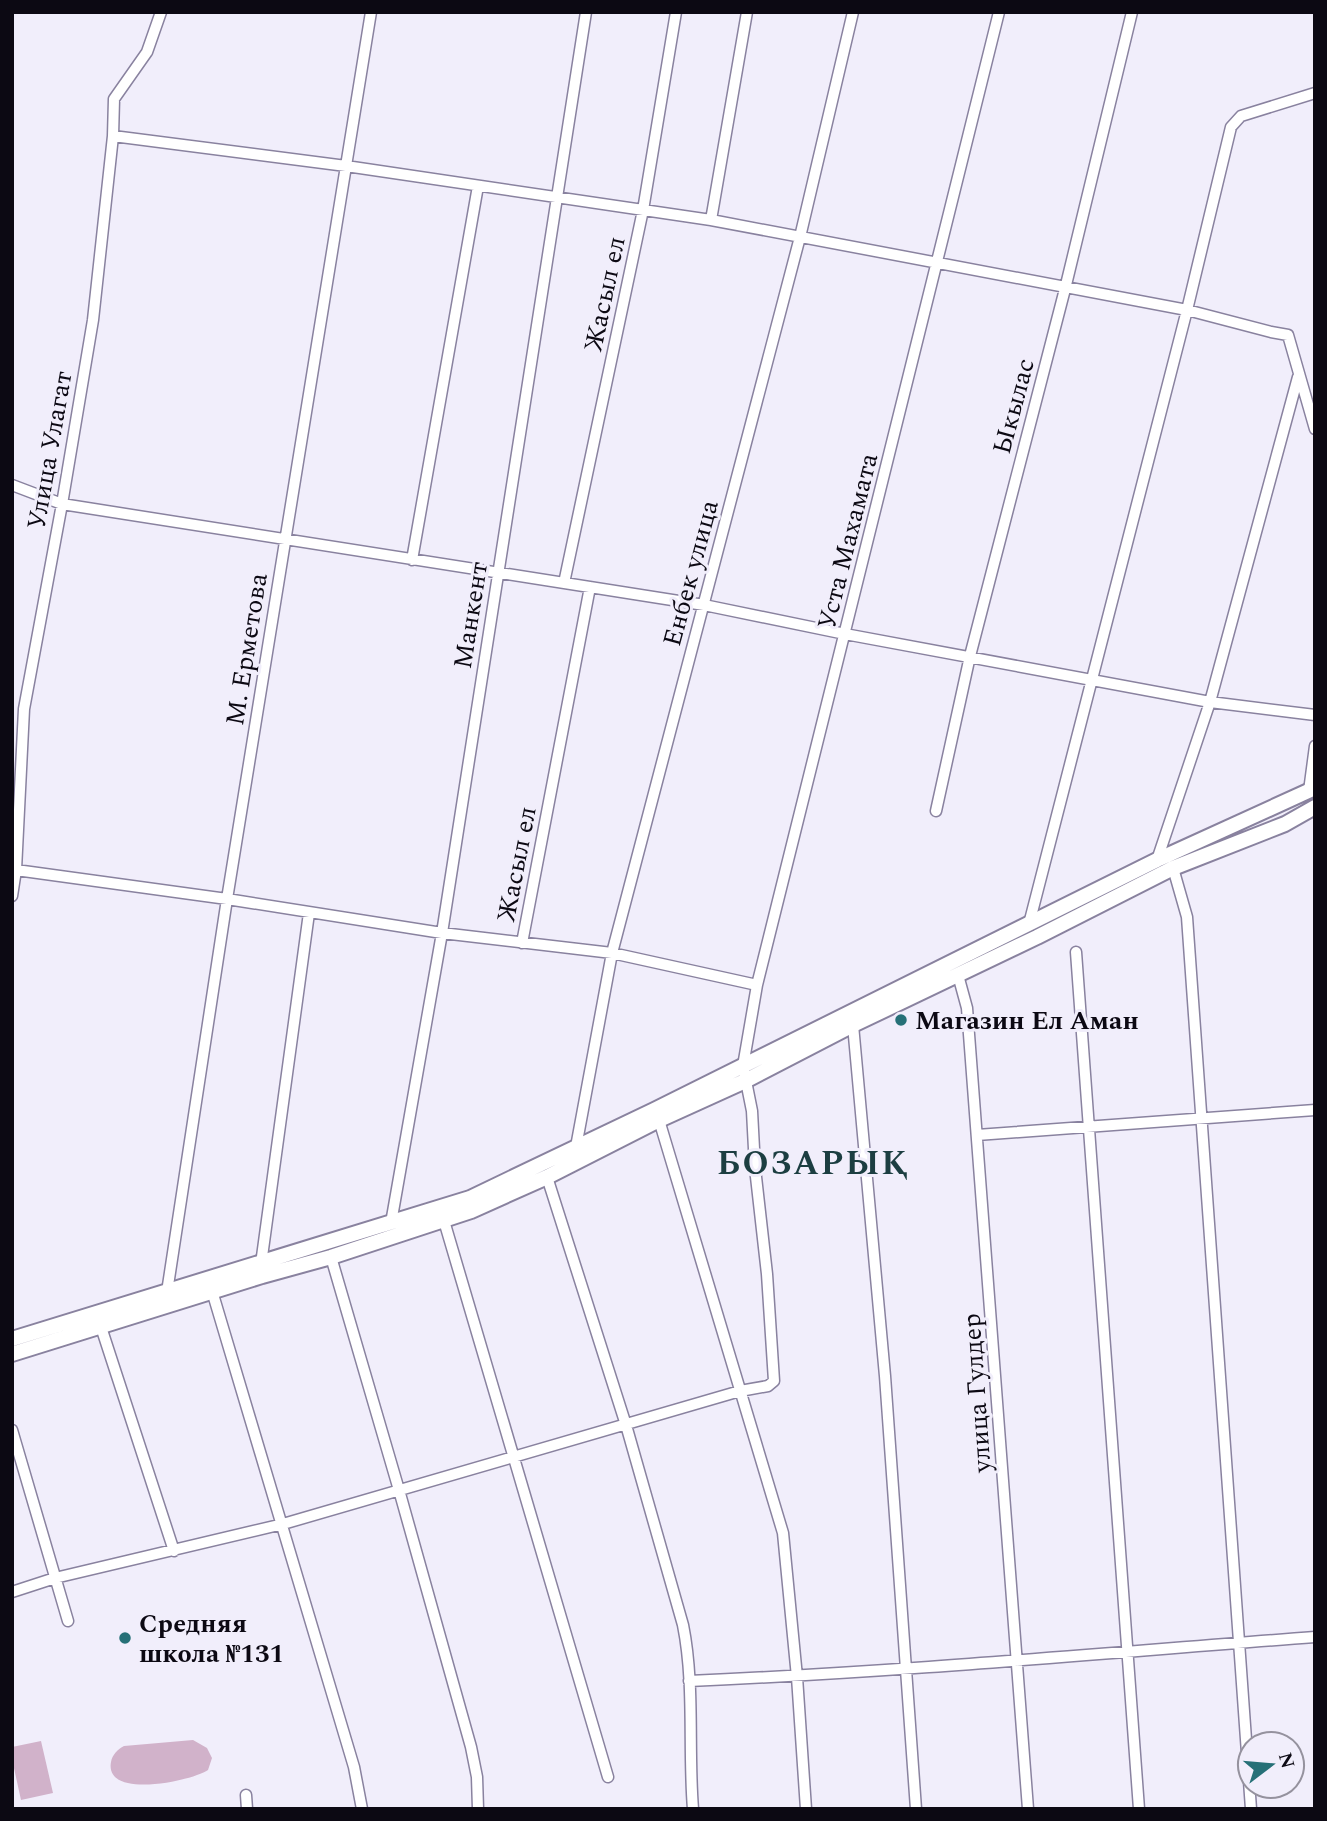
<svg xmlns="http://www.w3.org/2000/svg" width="1327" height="1821" viewBox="0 0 1327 1821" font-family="Spectral,serif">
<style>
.green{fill:#d1b2ca}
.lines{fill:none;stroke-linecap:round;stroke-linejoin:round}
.street-casing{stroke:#89829f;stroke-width:13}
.secondary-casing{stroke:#89829f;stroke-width:18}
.street{stroke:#fff;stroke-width:10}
.secondary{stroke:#fff;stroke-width:14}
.poi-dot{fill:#267077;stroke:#f1eefb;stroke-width:2.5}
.labels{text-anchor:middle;stroke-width:6;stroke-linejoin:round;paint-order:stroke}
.street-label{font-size:26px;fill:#0c0913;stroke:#f1eefb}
.poi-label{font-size:26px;font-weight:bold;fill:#0c0913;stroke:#f1eefb;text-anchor:start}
.district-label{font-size:33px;font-weight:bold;letter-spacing:2px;fill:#1c3e41;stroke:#f1eefb}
</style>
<rect width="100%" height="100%" fill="#f1eefb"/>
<path class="green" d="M193 1740 207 1748 212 1758 208 1770C192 1781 104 1800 111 1762 112 1755 118 1749 124 1746Z
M41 1741 53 1793 21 1800 12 1759V1747Z"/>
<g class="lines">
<defs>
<path id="street" d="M113 136 346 166 711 220 1187 310 1271 332 1288 335 1315 429
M711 220 747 12
M12 485 62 504 704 605 845 634 1210 702 1315 715
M412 560 478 186
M564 583 643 210 676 12
M1309 791 1315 746
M936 811 970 656 1065 289 1132 12
M1157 860 1210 702 1298 377
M1173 868 1187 917 1251 1809
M16 870 227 899 442 933 612 953 757 985
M12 896 16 870 24 709 62 504 93 320 113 136 114 99 147 52 161 12
M1029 924 1187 310 1231 127 1241 116 1315 93
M522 943 590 587
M1076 952 1139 1809
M958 975 967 1008 1028 1809
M853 1025 885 1376 916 1809
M659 1120 783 1533 797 1677 806 1809
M977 1135 1315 1110
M576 1147 612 953 800 237 853 12
M547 1177 626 1425 683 1625C695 1685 688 1748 693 1809
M442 1214 608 1777
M391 1223 442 933 586 12
M331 1257 399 1490 471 1747 477 1777 478 1809
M261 1264 309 913
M212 1291 354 1767 362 1809
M167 1292 227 899 371 12
M101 1327 174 1551
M12 1430 68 1621
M12 1592 55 1578 283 1524 740 1391 768 1386 774 1381 767 1274 755 1168 752 1111 743 1066 757 985 999 12
M689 1681C898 1672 1106 1653 1315 1637
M246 1795 247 1809"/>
<path id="secondary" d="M12 1339 470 1198 654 1110 1157 860 1315 788
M12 1354 262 1276 331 1257 471 1211 547 1177 659 1120 745 1081 853 1025 1037 937 1173 868 1285 824 1315 807"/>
</defs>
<use href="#street" class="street-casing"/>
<use href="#secondary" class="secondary-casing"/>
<use href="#street" class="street"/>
<use href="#secondary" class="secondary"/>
</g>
<g class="poi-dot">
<circle cx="901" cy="1020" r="7"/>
<circle cx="125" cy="1638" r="7"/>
</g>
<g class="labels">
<g class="street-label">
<text transform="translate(604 294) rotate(-78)" y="9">Жасыл ел</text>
<text transform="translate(1013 406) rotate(-75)" y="9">Ыкылас</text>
<text transform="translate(49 450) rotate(-80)" y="9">Улица Улагат</text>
<text transform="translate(847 541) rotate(-76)" y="9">Уста Махамата</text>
<text transform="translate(690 573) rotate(-75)" y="9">Енбек улица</text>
<text transform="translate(470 615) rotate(-81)" y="9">Манкент</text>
<text transform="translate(246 649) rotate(-81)" y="9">М. Ерметова</text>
<text transform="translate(516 864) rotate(-79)" y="9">Жасыл ел</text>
<text transform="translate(976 1393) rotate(-94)" y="9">улица Гулдер</text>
</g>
<g class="poi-label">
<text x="915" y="1029">Магазин Ел Аман</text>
<text x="139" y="1632">Средняя<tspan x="139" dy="30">школа №131</tspan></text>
</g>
<g class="district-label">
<text x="813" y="1174">БОЗАРЫҚ</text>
</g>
</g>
<rect width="1327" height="1821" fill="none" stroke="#0c0913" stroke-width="28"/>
<g transform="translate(1271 1765) rotate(74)"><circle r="33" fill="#f1eefb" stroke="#95929e" stroke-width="2"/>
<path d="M0-5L12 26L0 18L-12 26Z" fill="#267077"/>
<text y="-10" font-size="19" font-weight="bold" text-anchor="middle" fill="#0c0913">N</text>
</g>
</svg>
